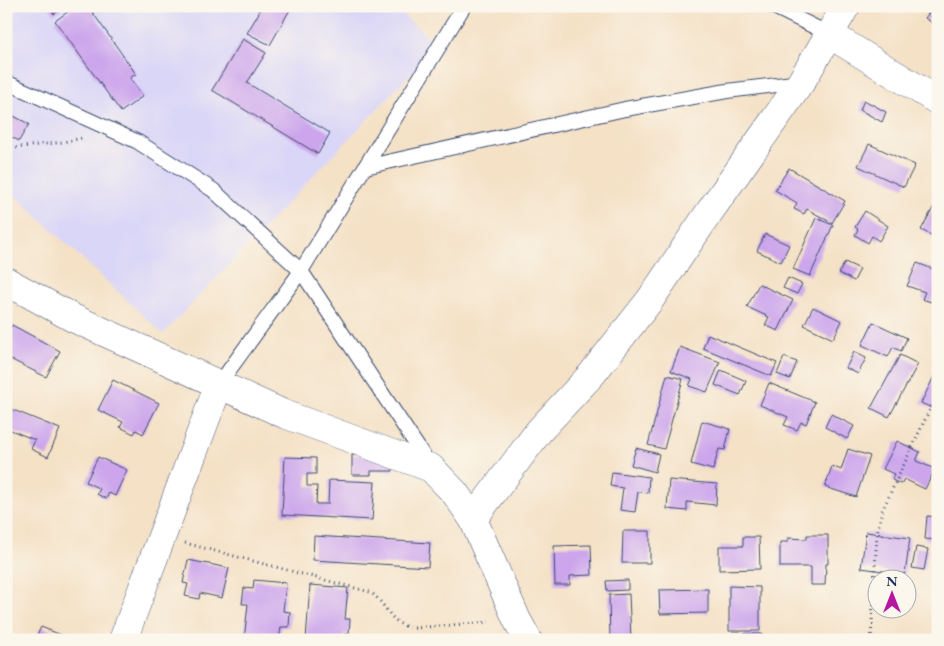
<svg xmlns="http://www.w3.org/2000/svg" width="944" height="646" viewBox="0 0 944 646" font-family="'EB Garamond',serif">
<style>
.built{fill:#dad6f7}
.building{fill:#cca5ec}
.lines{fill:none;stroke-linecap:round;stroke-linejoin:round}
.service-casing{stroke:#3c4a6e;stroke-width:16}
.minor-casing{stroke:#3c4a6e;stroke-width:29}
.path{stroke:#3c4a6e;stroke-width:3;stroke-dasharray:1 4;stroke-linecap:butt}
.service{stroke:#fff;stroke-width:14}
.minor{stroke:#fff;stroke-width:28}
</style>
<rect width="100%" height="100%" fill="#fbf7ec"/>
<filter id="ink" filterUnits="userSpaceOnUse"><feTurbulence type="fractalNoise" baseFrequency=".02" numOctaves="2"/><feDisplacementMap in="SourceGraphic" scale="10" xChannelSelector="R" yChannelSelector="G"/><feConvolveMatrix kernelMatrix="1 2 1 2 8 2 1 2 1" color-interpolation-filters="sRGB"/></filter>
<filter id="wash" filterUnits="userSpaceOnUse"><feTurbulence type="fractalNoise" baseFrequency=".0096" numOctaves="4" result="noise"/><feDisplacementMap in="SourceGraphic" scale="20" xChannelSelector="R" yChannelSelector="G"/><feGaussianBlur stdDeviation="1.12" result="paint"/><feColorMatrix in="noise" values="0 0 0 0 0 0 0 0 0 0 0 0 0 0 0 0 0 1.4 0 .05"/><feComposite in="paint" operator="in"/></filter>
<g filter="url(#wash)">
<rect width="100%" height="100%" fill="#f4e1c6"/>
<path class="built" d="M6 6H394L437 46 163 334 6 187Z"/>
<g id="blocks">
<path class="building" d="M49 6H65L54 14Z
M76 6H88L136 74 130 78 143 96 121 112 55 21Z
M255 6H292L270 45 247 33 260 11 254 8Z
M934 6H938V27L925 18Z
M243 39 266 53 247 83 330 133 318 154 212 90Z
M864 100 886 112 882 122 860 110Z
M6 112 29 124 19 141 6 134Z
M869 144 915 165 904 187 858 166Z
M789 168 845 201 832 223 807 209 804 214 794 209 797 203 775 190Z
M938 199V236L937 238 921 230Z
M865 211 888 226 879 241 872 236 868 243 855 235 858 229 855 227Z
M816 218 833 225 810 276 793 269Z
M765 234 789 245 781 262 757 251Z
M845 262 860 269 854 281 839 273Z
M917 263 938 271V297L934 296 931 302 922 299 925 292 907 286Z
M788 278 802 284 797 294 783 288Z
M759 284 793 300 778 331 765 325 769 317 747 307Z
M813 307 842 321 833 339 804 325Z
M873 322 907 338 901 351 893 347 888 357 862 345Z
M12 325 60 351 46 377 6 357V336Z
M708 334 777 363 771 376 703 348Z
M680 347 720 362 707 392 689 386 692 379 671 371Z
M854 352 866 358 858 374 846 368Z
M900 355 918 364 889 417 871 408Z
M784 357 797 362 790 379 777 374Z
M938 368V411L921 403Z
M721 370 746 381 740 395 715 385Z
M667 375 683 379 664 449 648 445Z
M113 380 159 403 143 434 136 430 134 434 120 427 123 422 98 410Z
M769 383 815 402 806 424 801 422 797 430 784 425 788 417 760 405Z
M6 407 60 429 48 457 31 449 35 440 6 428Z
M831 414 854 426 847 439 825 427Z
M702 421 730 429 725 450 719 449 713 470 691 464Z
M897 441 920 452 916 461 935 469 925 489 904 479 901 484 892 480 894 474 883 469Z
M636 448 659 454 655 472 631 465Z
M848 449 870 456 856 497 825 487 832 466 841 470Z
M352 455H393V471H371V475H352Z
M98 457 127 470 115 496 109 493 106 499 97 494 100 489 86 482Z
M285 457 316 458V474H307V486H317L316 504H328L329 480 375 482 372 520 282 515Z
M612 472 649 477 648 493 638 492 635 512 620 510 623 488 610 486Z
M669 480 717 484 716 505 687 502V511L667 509Z
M927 516 938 517V540L925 539Z
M623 531H650V563H622Z
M866 532 910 538 905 574 861 568Z
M807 535H828V564H826L825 585H811V567H780V542H788V538L807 539Z
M314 536 430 543 428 567 313 560Z
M743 537H759L760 569 719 570V546H743Z
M591 545 592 575 570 576V585H555L554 546Z
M916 547 928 549 924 570 912 568Z
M188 560 229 568 222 598 200 593 199 599 185 596 188 584 183 583Z
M254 580 286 583 283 611 290 612 289 627H281L279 640H244L248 604H242L244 588 253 589Z
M628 580V590L607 591 606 581Z
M310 585 348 588 345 619H350L349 634H344L343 640H306Z
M729 586 760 587V631H729Z
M708 589V613L660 614 659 590Z
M629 594 631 640H610L609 595Z
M41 627 74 640H35Z
M744 634H762V640H744Z"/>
</g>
</g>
<g filter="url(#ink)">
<use href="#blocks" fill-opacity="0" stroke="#3c4a6e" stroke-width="1"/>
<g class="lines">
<defs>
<path id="service" d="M772 6 829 34
M6 82 138 142 213 190 301 271 429 464
M365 167 625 109 727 91 801 82
M219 384 301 271 464 6"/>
<path id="minor" d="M829 34 938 101
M6 281 73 318 284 414 431 468 455 493 473 519 517 620 528 640
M473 519 539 431 592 374 650 300 708 214 801 82 846 6
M123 640 219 384"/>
</defs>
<use href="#service" class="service-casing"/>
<use href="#minor" class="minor-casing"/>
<path class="path" d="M6 149 63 142 82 138
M185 543 370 592C389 605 389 626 415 628L489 622
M871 640 877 533 882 511 938 392"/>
<use href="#service" class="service"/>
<use href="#minor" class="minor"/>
</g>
</g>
<rect width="944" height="646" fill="none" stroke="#fbf7ec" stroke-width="25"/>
<g transform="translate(892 594)"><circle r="24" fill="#fbf7ec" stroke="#a1a7b3"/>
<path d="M0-4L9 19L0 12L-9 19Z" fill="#b5179e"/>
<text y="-8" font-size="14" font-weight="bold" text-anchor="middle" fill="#1b2f5e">N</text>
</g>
</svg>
